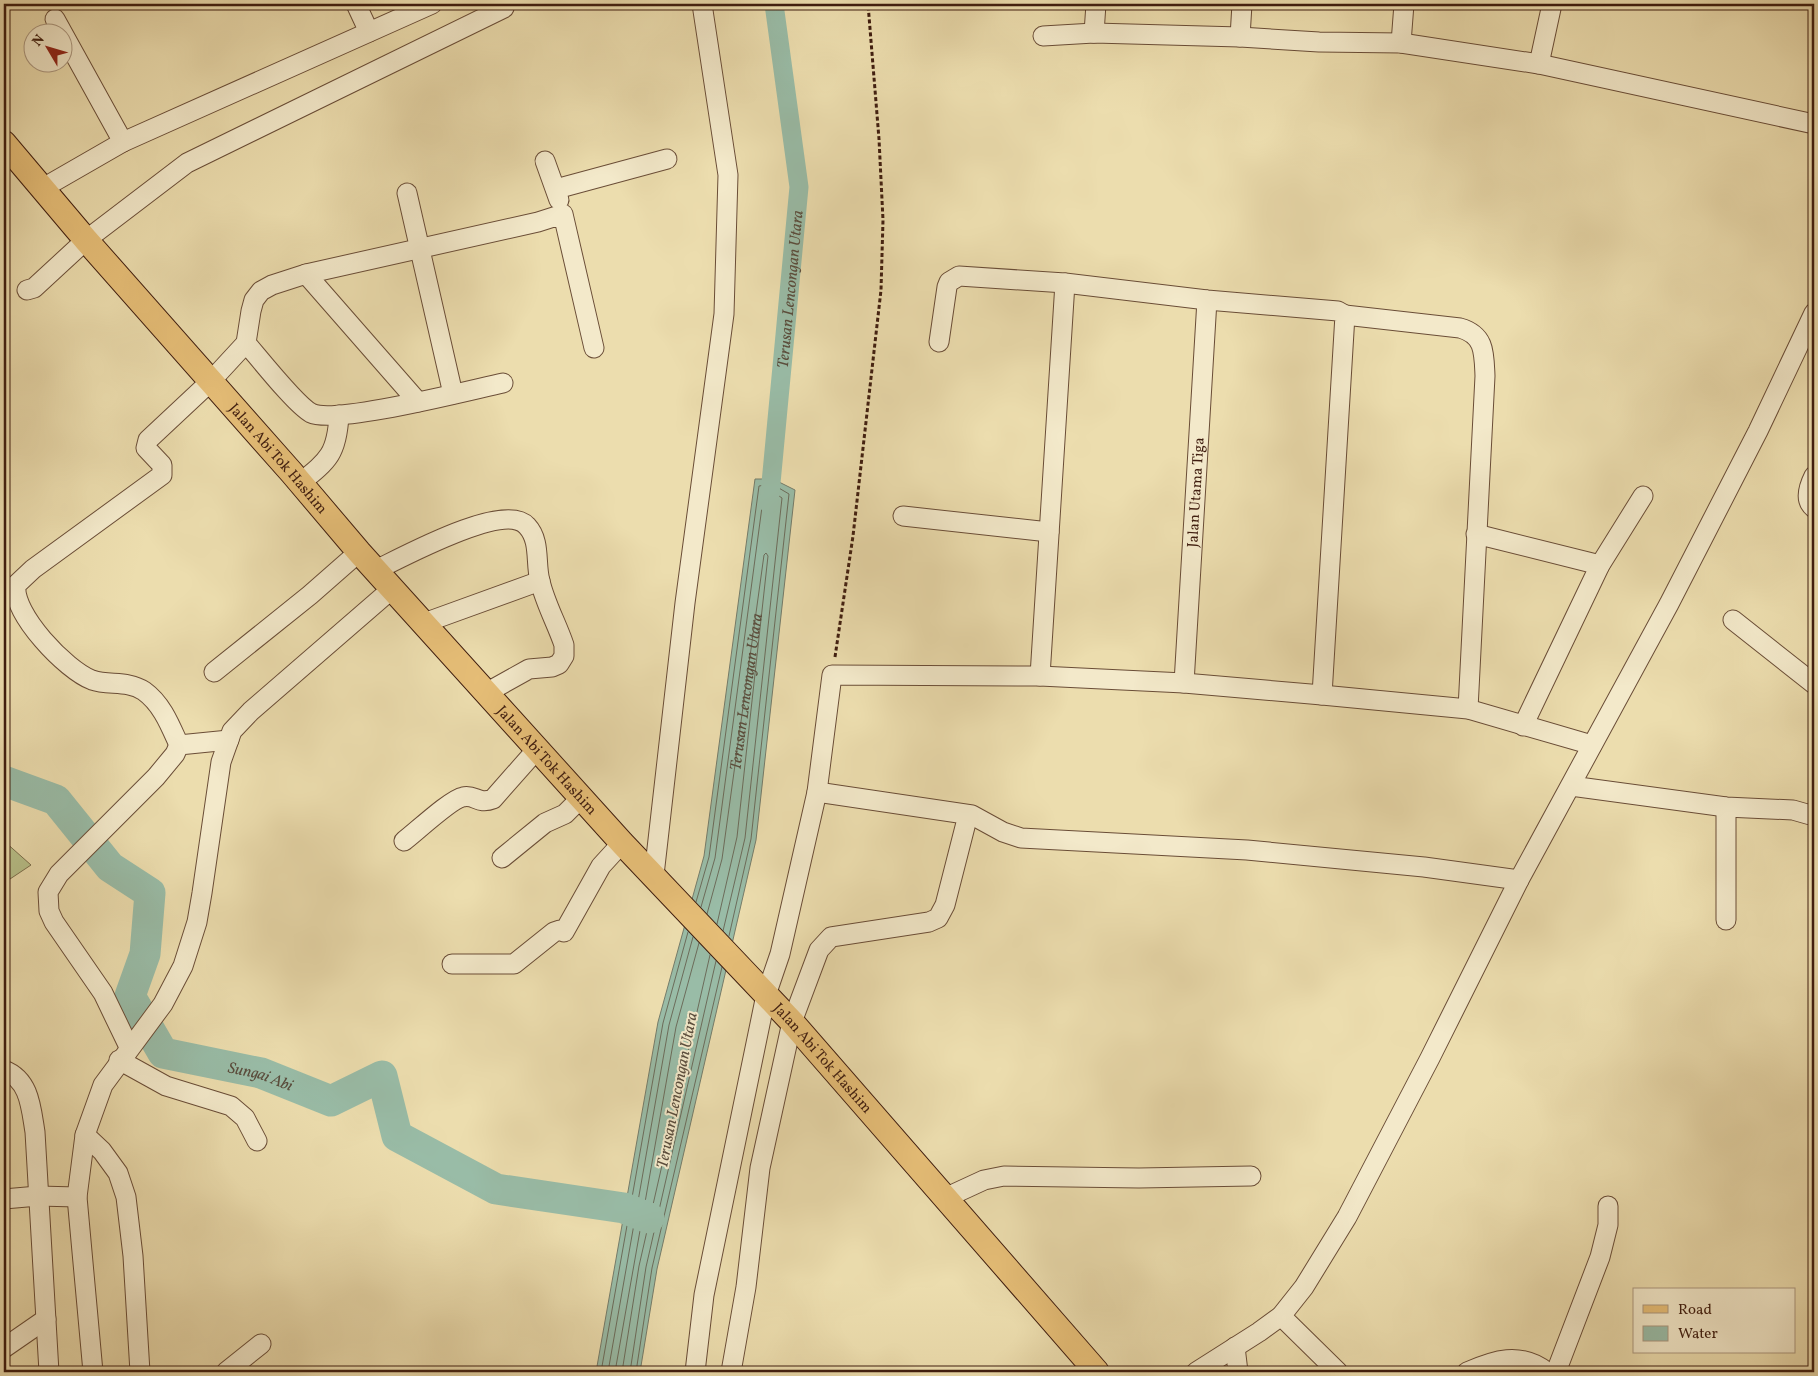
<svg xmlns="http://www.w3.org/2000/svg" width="1818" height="1376" viewBox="0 0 1818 1376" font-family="Vollkorn,serif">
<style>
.green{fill:#b8c18a;stroke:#7c6f4c}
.water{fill:#99bca7;stroke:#757c6a}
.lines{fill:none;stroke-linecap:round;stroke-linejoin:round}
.shore{stroke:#6c6c5b;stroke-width:1}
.canal{stroke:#99bca7;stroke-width:19}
.river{stroke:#99bca7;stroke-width:31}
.minor-casing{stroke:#6a4d37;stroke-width:21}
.major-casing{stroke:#3f1d0f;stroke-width:26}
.path{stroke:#3f1d0f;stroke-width:3;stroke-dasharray:4 2.5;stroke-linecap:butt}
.minor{stroke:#f3e9ca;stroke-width:19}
.major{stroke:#e6be77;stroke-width:24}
.labels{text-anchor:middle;stroke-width:4;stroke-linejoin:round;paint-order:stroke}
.street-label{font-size:15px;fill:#3f1d0f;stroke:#f3e9ca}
.water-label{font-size:16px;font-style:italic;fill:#5a4d3d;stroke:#f3e9ca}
</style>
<rect width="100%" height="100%" fill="#ecddae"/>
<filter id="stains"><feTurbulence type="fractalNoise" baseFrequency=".004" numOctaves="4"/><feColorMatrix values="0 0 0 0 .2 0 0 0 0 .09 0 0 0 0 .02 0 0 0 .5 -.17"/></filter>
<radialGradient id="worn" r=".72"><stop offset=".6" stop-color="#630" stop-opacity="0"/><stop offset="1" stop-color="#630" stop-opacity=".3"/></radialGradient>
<path class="green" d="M4 841 31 865 4 883Z"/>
<path class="water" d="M755 479H773L795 490 756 840 657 1269 640 1372H596L658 1022 704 856Z"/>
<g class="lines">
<g class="shore">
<path d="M696 902 709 857 759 486 772 484 789 494 751 839 729 936"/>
<path d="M701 907 715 858 764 492 770 490 782 498 745 838 723 931"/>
<path id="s1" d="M707 914 722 859 764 555 766 553 768 556 737 837 717 924"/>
<path d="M601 1372 663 1023 688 932"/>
<path d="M608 1372 669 1025 693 937"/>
<path d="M615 1372 676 1027 699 943"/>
<path d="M622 1372 639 1266 710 955"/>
<path d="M630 1372 646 1267 716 961"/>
<path d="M636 1372 652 1268 722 967"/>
</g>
<path class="canal" id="s2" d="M769 504 799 187 774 4"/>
<path class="river" id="s3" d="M4 781 56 800 110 867 150 893 145 954 130 996 163 1053 261 1073 331 1101 382 1076 397 1136 496 1189 624 1208 649 1218"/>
<defs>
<g id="minor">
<path d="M356 4 369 32"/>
<path d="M55 19 123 142"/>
<path d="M1094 33 1096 4"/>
<path d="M1043 36 1094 33 1240 37 1319 42 1401 43 1539 64 1814 124"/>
<path d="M1240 37 1242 4"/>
<path d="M1401 43 1404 4"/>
<path d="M1539 64 1552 4"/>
<path d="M545 161 559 200"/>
<path d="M43 188 123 142 432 4"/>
<path d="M556 189 667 159"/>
<path d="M407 193 453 394"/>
<path d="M306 274 418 402"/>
<path d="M27 290 34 288 86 240 187 163 504 8"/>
<path d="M1345 315 1460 328C1485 335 1484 353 1485 376L1468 709"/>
<path d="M939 342 947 287 949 282 959 276 1065 283 1207 300 1338 311 1345 315 1322 695"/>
<path d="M246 343C259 358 296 405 311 413 335 425 470 390 503 383"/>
<path d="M1814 476C1809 486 1804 500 1814 508"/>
<path d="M300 483C329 460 337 453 339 415"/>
<path d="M903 516 1049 532"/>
<path d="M1476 534 1600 565"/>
<path d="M376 570C403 557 505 501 527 526 541 541 535 563 540 581 545 603 557 624 564 645V656L559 664 552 667 529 669 486 693"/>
<path d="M1733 620 1814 684"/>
<path d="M424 623 540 581"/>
<path d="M214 672 310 595 359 552"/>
<path d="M1040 676 1065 283"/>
<path id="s4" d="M1184 683 1207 300"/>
<path d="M1523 726 1600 565 1643 496"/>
<path d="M179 745C170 725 162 704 144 691 127 680 109 686 92 680 66 670 12 614 16 585L33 569 162 475V465L146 448 148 440 210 382 246 343 251 311 254 300 261 291 272 285 306 274 538 222 563 214 594 348"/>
<path d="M1571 786 1726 807 1793 810 1814 816"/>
<path d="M817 792 972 815 1003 832 1021 838 1247 850 1424 867 1519 880"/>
<path d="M1726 807V920"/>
<path d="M404 841C416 832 451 799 463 797 475 794 478 805 493 799L538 748"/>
<path d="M502 858 545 823 565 814 581 798"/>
<path d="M654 875 685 603 724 314 728 175 702 4"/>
<path d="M452 964H514L554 932 560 930 564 932 601 866 622 843"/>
<path d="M129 1047 103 993 54 922 49 911 48 892 59 874 156 777 175 754 179 745 229 740"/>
<path d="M119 1060 166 1086 231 1106 245 1118 257 1141"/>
<path d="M4 1070C30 1080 31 1108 35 1132L49 1372"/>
<path d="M85 1135 102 1151 118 1173 126 1197 133 1256 140 1372"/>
<path d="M945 1198 984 1180 1004 1176 1139 1178 1251 1176"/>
<path d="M4 1199 38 1196 77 1197"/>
<path d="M1281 1316 1338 1372"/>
<path d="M1235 1347 1238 1372"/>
<path d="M4 1348 46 1319"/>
<path d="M93 1372 77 1197 85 1135 103 1085 163 1004 183 966 197 922 202 893 221 762 232 731 251 711 393 588"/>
<path d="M226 1372 261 1344"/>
<path d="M695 1372 704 1295 766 995 780 954 817 792 832 675 1040 676 1184 683 1322 695 1468 709 1592 745"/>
<path d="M731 1372 746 1287 760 1168 792 1022 819 950 831 937 929 922 938 918 945 905 968 815"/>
<path d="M1196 1372 1259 1332 1281 1316 1304 1287 1347 1217 1430 1058 1519 880 1669 604 1758 431 1814 313"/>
<path d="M1467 1372C1494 1360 1520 1351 1547 1372"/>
<path d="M1556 1372 1600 1257 1608 1225V1206"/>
</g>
<g id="major">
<path id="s5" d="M4 143 86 240 292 473 359 552 622 843 792 1022 1097 1372"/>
</g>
</defs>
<use href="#minor" class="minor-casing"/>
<use href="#major" class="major-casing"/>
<path class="path" d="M835 657 853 536 881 290 883 220 879 139 868 4"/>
<use href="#minor" class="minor"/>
<use href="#major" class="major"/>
</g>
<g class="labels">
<g class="street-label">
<text dy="5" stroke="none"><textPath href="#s5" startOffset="418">Jalan Abi Tok Hashim</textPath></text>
<text dy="5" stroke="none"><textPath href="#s4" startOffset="191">Jalan Utama Tiga</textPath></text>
<text dy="5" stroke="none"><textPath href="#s5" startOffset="822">Jalan Abi Tok Hashim</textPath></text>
<text dy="5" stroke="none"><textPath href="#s5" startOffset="1228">Jalan Abi Tok Hashim</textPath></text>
</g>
<g class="water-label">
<text dy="6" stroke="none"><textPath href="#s2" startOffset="216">Terusan Lencongan Utara</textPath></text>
<text dy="6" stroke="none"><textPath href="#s1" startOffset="226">Terusan Lencongan Utara</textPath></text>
<text dy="6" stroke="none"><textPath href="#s3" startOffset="461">Sungai Abi</textPath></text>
<text transform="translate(676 1090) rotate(-79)" y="6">Terusan Lencongan Utara</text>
</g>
</g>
<rect width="1818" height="1376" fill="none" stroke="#ecddae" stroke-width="20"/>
<rect x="5" y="5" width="1808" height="1366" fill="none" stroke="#3f1d0f" stroke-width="2.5"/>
<rect x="10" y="10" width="1798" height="1356" fill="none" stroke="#3f1d0f"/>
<rect x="1633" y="1288" width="162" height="65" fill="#f3e9ca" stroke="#ab977f"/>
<rect x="1643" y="1305" width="25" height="8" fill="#e6be77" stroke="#ab977f"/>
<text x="1678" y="1314" font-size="15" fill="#3f1d0f">Road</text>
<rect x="1643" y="1326" width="25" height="15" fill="#99bca7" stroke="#ab977f"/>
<text x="1678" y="1338" font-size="15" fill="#3f1d0f">Water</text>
<g transform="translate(48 48) rotate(308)"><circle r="24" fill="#f3e9ca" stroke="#ab977f"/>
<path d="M0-4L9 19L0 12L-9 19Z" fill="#8f2418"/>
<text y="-8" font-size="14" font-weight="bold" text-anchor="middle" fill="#3f1d0f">N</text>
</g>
<rect width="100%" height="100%" filter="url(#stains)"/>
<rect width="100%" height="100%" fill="url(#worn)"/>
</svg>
